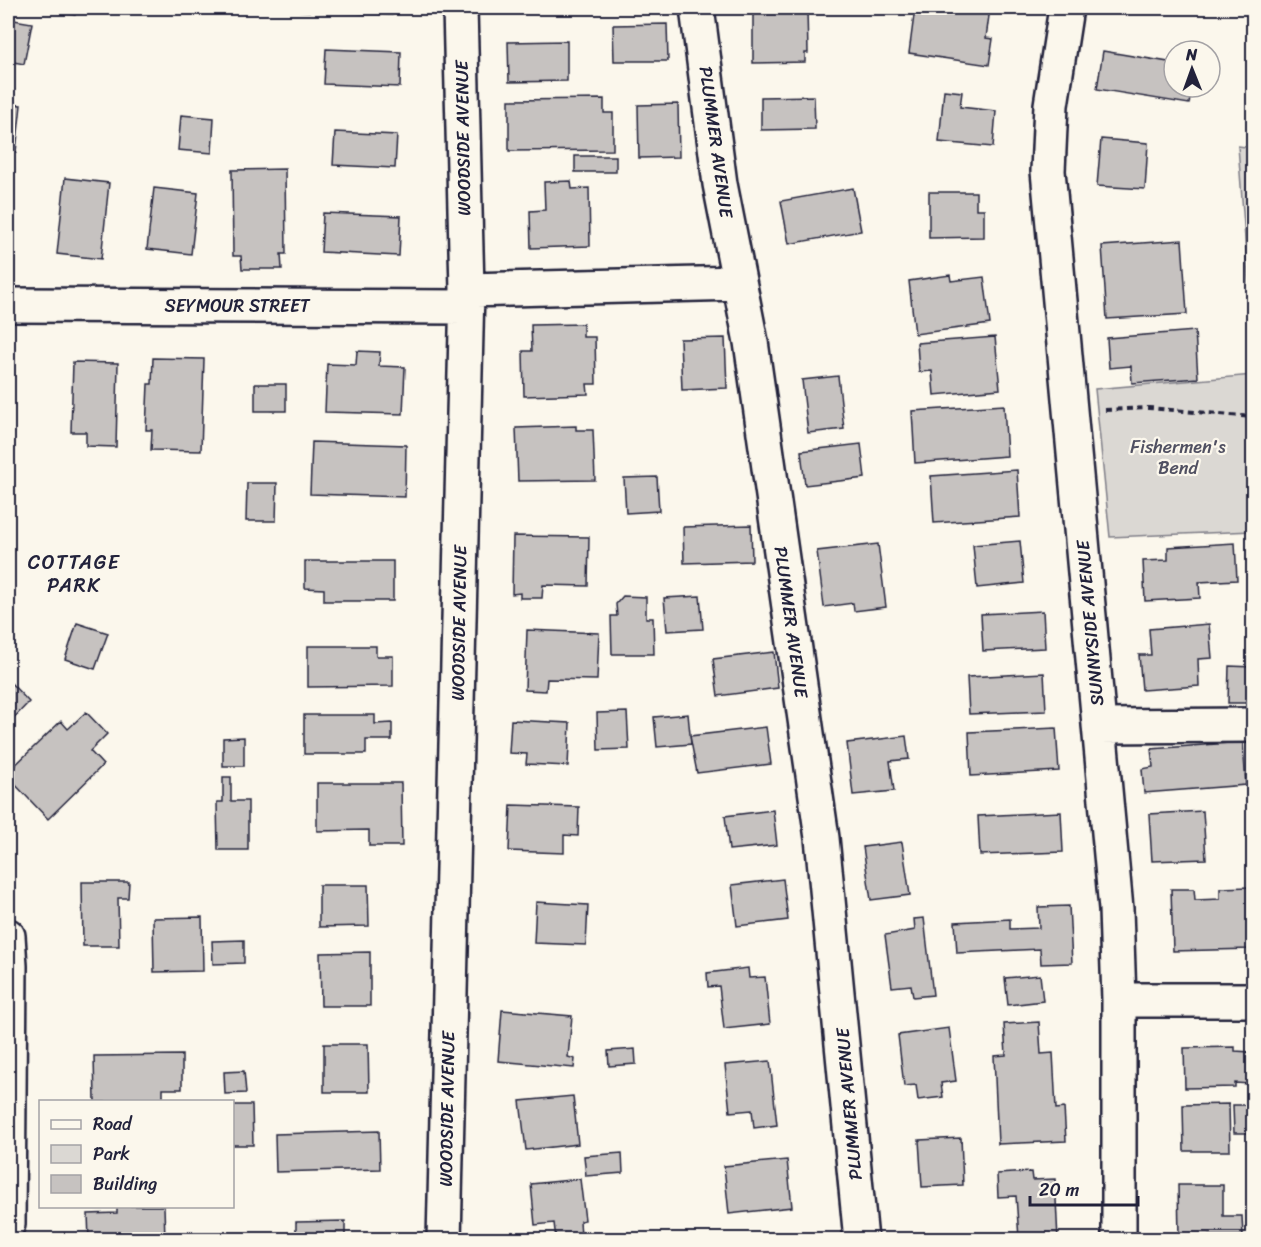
<svg xmlns="http://www.w3.org/2000/svg" width="1261" height="1247" viewBox="0 0 1261 1247" font-family="Sriracha,sans-serif">
<style>
.green{fill:#dbd8d3;stroke:#7e7d87;stroke-width:1.5}
.building{fill:#c6c2c0;stroke:#22223b;stroke-width:1.5}
.lines{fill:none;stroke-linecap:round;stroke-linejoin:round}
.street-casing{stroke:#22223b;stroke-width:38}
.path{stroke:#22223b;stroke-width:4;stroke-dasharray:6 4.5;stroke-linecap:butt}
.street{stroke:#fbf7ec;stroke-width:33}
.labels{text-anchor:middle;stroke-width:4.5;stroke-linejoin:round;paint-order:stroke}
.street-label{font-size:18px;fill:#22223b;stroke:#fbf7ec}
.park-label{font-size:18px;fill:#505061;stroke:#fbf7ec}
.neighbourhood-label{font-size:20px;letter-spacing:1.5px;fill:#22223b;stroke:#fbf7ec}
</style>
<rect width="100%" height="100%" fill="#fbf7ec"/>
<filter id="ink" filterUnits="userSpaceOnUse"><feTurbulence type="fractalNoise" baseFrequency=".0167" numOctaves="2"/><feDisplacementMap in="SourceGraphic" scale="12" xChannelSelector="R" yChannelSelector="G"/><feConvolveMatrix kernelMatrix="1 2 1 2 8 2 1 2 1" color-interpolation-filters="sRGB"/></filter>
<g filter="url(#ink)">
<path class="green" d="M1238 146 1253 148V345Z
M1253 375V531L1110 537 1095 389Z"/>
<path class="building" d="M48 8H76L75 15 47 11Z
M295 8H393L392 15 294 10Z
M915 8H990L986 38 993 39 989 65 909 53Z
M807 10 808 53H805V62L753 63V11Z
M8 19 32 23 24 64 8 61Z
M667 24 668 61H614L613 25Z
M567 41V81L509 82 508 42Z
M326 49 401 52 400 87 324 84Z
M1103 51 1174 63V87H1192L1189 104 1097 89Z
M944 90 962 92 960 107 996 111 993 147 939 142Z
M814 96 815 129 761 130V97Z
M604 99V113H613V150L509 151V100Z
M8 104 21 105 16 152 8 151Z
M678 104 679 157 639 158 638 105Z
M181 115 214 118 212 153 178 150Z
M335 132 397 135 395 168 333 165Z
M1101 139 1148 143 1145 189 1097 186Z
M575 156H616V172H575Z
M285 169 286 254H281L282 269H242L241 256H233L232 170Z
M65 178 109 183 101 259 57 254Z
M571 181 572 189 589 188 590 246 531 248 530 211 545 210 544 182Z
M154 188 198 193 191 254 147 249Z
M853 188 861 231 789 244 781 201Z
M929 192H976V209H984V237L929 238Z
M323 213 401 216 399 256 321 252Z
M1182 240 1187 314 1107 319 1102 246Z
M950 275 951 281 984 277 990 324 915 334 909 281Z
M583 324V337H595L596 384H587L588 394 524 396 523 351H532L531 325Z
M1195 331 1198 378 1132 383 1131 366 1109 368 1107 338Z
M995 337 1000 389 934 395 932 371 919 372 917 343Z
M725 338 727 388 682 390 680 339Z
M357 351 380 352 379 366 405 367 403 414 325 412 327 364 356 365Z
M153 358 204 359 201 451 151 450 152 430H146L148 384H152Z
M73 362 118 363 116 447 86 446V432H71Z
M838 376 844 429 808 433 802 380Z
M255 384H286V411H255Z
M1004 405 1007 456 915 463 912 411Z
M576 426V430H593L595 480 518 481 516 428Z
M312 442 406 445 405 497 310 494Z
M861 444 865 478 805 485 801 451Z
M1017 470 1020 517 934 523 931 476Z
M657 477 659 511 626 513 624 478Z
M247 483H277L276 521H246Z
M751 525 752 561 684 563 683 527Z
M513 536 589 537 588 586 543 585 542 598H520V593L512 594Z
M1020 541 1024 583 977 588 973 545Z
M1235 543 1237 580 1199 582 1200 598 1145 601 1143 561 1168 560V547Z
M878 544 886 607 854 611 853 603 824 607 817 551Z
M305 561H393V601H324V589L305 588Z
M623 596 646 597V618H653L654 654H612L611 616H617L616 604Z
M700 596 703 629 667 631 664 598Z
M1043 611 1045 648 983 651 981 614Z
M77 623 108 633 95 669 65 659Z
M1209 624 1212 658 1198 659 1199 686 1142 690 1139 655H1151L1149 629Z
M527 630 599 633 597 680 547 679 546 691 525 690Z
M308 646H376V656H393V686L308 687Z
M774 652 778 688 718 696 713 659Z
M1229 666 1254 667V703H1228Z
M1044 673 1046 711 969 714 967 677Z
M8 680 29 702 8 724Z
M86 712 107 734 90 751 103 765 48 819 8 777V772L61 721 68 729Z
M627 712 629 749 598 750 597 713Z
M688 714 691 744 657 747 654 717Z
M304 715H375V724L392 723V740H366V754H304Z
M511 720 570 723 568 766 526 764 527 754 509 753Z
M766 727 771 764 697 773 690 736Z
M1056 728 1059 771 971 776 969 732Z
M906 736 909 759 890 761 894 791 853 795 847 743Z
M244 737V766H223V738Z
M1243 742 1246 785 1144 793 1142 769 1153 767 1151 749Z
M223 777H231V801H248V850H218L217 802H223Z
M317 783H401L402 846H369V830L317 831Z
M511 805 579 807 578 836 564 835V853L509 851Z
M773 810 777 845 729 850 725 816Z
M1203 811 1206 859 1152 861 1149 814Z
M1061 812 1063 852 980 855 978 816Z
M902 842 910 895 871 900 863 847Z
M783 879 788 920 737 926 732 885Z
M82 882H129L128 898H118L119 946H83Z
M319 885H368L369 926 319 927Z
M1250 887 1251 949 1173 951 1171 889H1194L1195 900 1220 899V888Z
M536 902 588 905 586 945 534 943Z
M1069 906 1072 963 1041 964 1040 949 957 953 955 922 1010 919V929L1039 928 1038 907Z
M202 917 203 971 154 972 153 918Z
M924 918 933 995 913 997 911 985 892 987 885 935 915 930 914 919Z
M244 940V963L213 964 212 941Z
M370 952V1006H321L320 953Z
M748 968 749 978 765 977 770 1024 724 1029 719 986 708 987 707 973Z
M1040 975 1043 1001 1008 1005 1005 978Z
M502 1010 572 1016 568 1057 575 1059 574 1068 498 1061Z
M1039 1022 1041 1054 1053 1053 1056 1109 1064 1108 1066 1141 998 1144 994 1056 1006 1055 1004 1024Z
M949 1028 956 1081 941 1083 943 1097 918 1100 916 1085 904 1086 898 1035Z
M324 1044H368L369 1092H324Z
M1235 1047V1051L1251 1052V1084L1235 1083V1087L1185 1088 1184 1048Z
M635 1049 636 1064 609 1066 608 1051Z
M182 1055V1089H163V1102H95L94 1056Z
M770 1061 777 1125 754 1128 752 1110 730 1112 725 1065Z
M244 1071 246 1093 225 1094 224 1072Z
M573 1096 578 1144 526 1150 520 1101Z
M1229 1104 1230 1151H1184L1183 1105Z
M232 1105H252L253 1145H232Z
M1233 1105H1254V1133H1234Z
M379 1131 380 1169 276 1172 275 1134Z
M961 1138 963 1185 922 1187 919 1140Z
M622 1153 623 1173 586 1176 584 1156Z
M787 1160 792 1207 729 1214 724 1166Z
M1031 1172 1032 1180 1055 1179 1058 1240 1019 1238 1016 1196 998 1197 997 1174Z
M580 1179 585 1220 580 1221 581 1237 556 1239 554 1223 535 1225 531 1184Z
M1178 1185H1223V1216H1242L1243 1236H1179Z
M117 1206H164L165 1240H89L88 1214 117 1213Z
M345 1221V1240H296V1222Z"/>
<g class="lines">
<defs>
<path id="street" d="M697 8 720 184 751 342 822 838 861 1240
M1066 8 1051 105 1048 171 1116 909 1119 1000V1240
M467 290 739 283
M8 305 466 307
M1099 726 1254 725
M8 936 10 966 8 1224
M1119 1000H1254
M444 1240 467 290 460 8"/>
</defs>
<use href="#street" class="street-casing"/>
<path class="path" d="M1105 410 1149 408 1254 417"/>
<use href="#street" class="street"/>
</g>
</g>
<g class="labels">
<g class="street-label">
<text transform="translate(463 138) rotate(-91)" y="6">WOODSIDE AVENUE</text>
<text transform="translate(716 142) rotate(82)" y="6">PLUMMER AVENUE</text>
<text x="237" y="312">SEYMOUR STREET</text>
<text transform="translate(791 622) rotate(82)" y="6">PLUMMER AVENUE</text>
<text transform="translate(459 623) rotate(-89)" y="6">WOODSIDE AVENUE</text>
<text transform="translate(1090 623) rotate(-95)" y="6">SUNNYSIDE AVENUE</text>
<text transform="translate(849 1104) rotate(-95)" y="6">PLUMMER AVENUE</text>
<text transform="translate(447 1109) rotate(-89)" y="6">WOODSIDE AVENUE</text>
</g>
<g class="park-label">
<text x="1178" y="453">Fishermen's<tspan x="1178" dy="21">Bend</tspan></text>
</g>
<g class="neighbourhood-label">
<text x="74" y="569">COTTAGE<tspan x="74" dy="23">PARK</tspan></text>
</g>
</g>
<rect width="1261" height="1247" fill="none" stroke="#fbf7ec" stroke-width="30"/>
<rect x="15" y="15" width="1231" height="1217" fill="none" stroke="#22223b" stroke-width="2" filter="url(#ink)"/>
<rect x="39" y="1100" width="195" height="108" fill="#fbf7ec" stroke="#a4a2a5" stroke-width="1.5"/>
<rect x="51" y="1120" width="30" height="9" fill="#fbf7ec" stroke="#a4a2a5" stroke-width="1.5"/>
<text x="93" y="1130" font-size="18" fill="#22223b">Road</text>
<rect x="51" y="1145" width="30" height="18" fill="#dbd8d3" stroke="#a4a2a5" stroke-width="1.5"/>
<text x="93" y="1160" font-size="18" fill="#22223b">Park</text>
<rect x="51" y="1175" width="30" height="18" fill="#c6c2c0" stroke="#a4a2a5" stroke-width="1.5"/>
<text x="93" y="1190" font-size="18" fill="#22223b">Building</text>
<g transform="translate(1192 69) rotate(359)"><circle r="28" fill="#fbf7ec" stroke="#a4a2a5" stroke-width="1.5"/>
<path d="M0-4.5L10 22L0 15L-10 22Z" fill="#22223b"/>
<text y="-9" font-size="16" font-weight="bold" text-anchor="middle" fill="#22223b">N</text>
</g>
<path d="M1030 1196v9h108v-9" fill="none" stroke="#22223b" stroke-width="3"/>
<text x="1039" y="1196" font-size="18" fill="#22223b" stroke="#fbf7ec" stroke-width="4.5" paint-order="stroke">20 m</text>
</svg>
